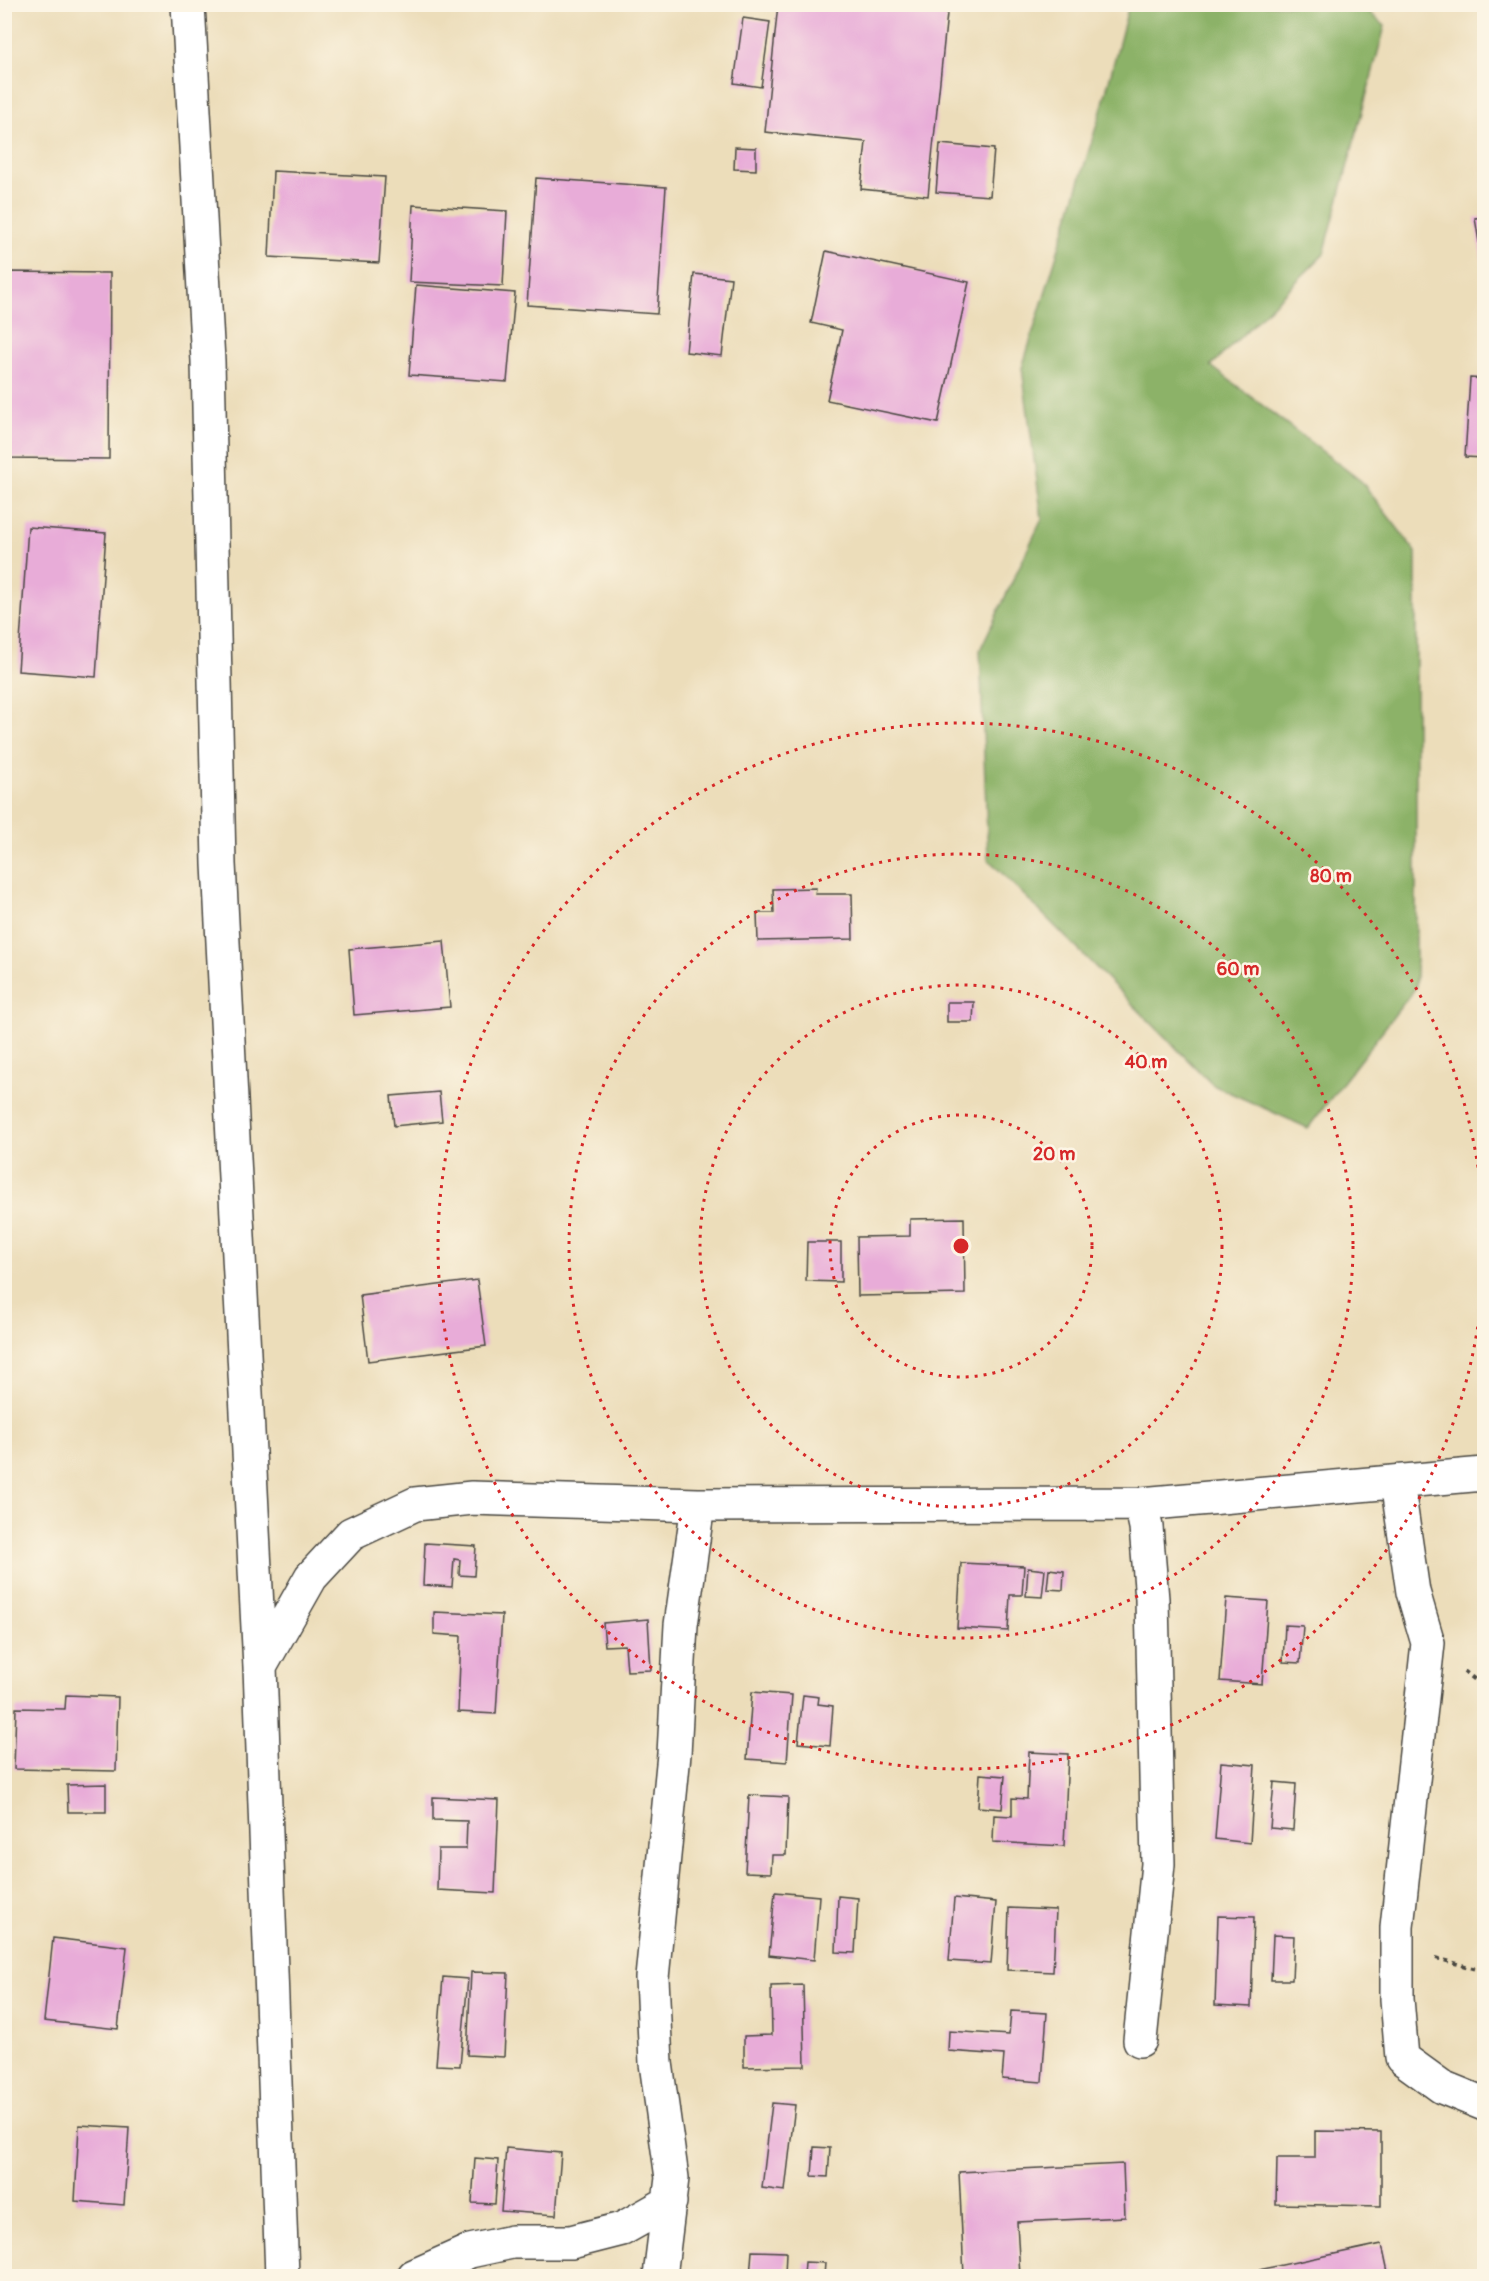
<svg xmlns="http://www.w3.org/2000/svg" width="1489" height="2281" viewBox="0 0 1489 2281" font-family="Pangolin,sans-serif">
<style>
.forest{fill:#8cb267;stroke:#5c6e49;stroke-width:1.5}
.building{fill:#e8acd8}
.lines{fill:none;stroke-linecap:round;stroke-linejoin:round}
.minor-casing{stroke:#484640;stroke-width:36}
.path{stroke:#484640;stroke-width:4;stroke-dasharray:4.5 4.5;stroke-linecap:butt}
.minor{stroke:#fff;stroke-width:33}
.ring{fill:none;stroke:#d62828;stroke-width:3;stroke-dasharray:3 6}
.centre{fill:#d62828;stroke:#fcf5e5;stroke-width:3}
.ring-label{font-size:18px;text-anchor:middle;font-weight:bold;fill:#d62828;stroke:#fcf5e5;stroke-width:5;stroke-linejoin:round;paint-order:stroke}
</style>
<rect width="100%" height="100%" fill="#fcf5e5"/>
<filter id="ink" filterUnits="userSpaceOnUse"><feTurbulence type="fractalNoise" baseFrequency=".0167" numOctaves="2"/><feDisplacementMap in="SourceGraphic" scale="12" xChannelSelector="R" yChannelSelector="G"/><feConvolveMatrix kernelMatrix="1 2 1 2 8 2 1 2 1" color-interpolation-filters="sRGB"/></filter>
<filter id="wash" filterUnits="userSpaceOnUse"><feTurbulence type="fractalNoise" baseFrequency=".008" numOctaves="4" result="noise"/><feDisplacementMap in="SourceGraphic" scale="24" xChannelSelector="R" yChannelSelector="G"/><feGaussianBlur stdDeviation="1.35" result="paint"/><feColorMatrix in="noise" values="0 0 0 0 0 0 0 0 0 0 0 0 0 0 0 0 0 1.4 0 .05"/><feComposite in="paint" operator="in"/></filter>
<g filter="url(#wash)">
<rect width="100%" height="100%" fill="#ecddba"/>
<path class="forest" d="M1129 5H1361L1385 26 1324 254 1211 366 1361 481 1416 552V987L1308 1128 1213 1085 988 859 980 650 1042 519 1022 368 1101 111Z"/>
<g id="blocks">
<path class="building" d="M778 4H948L928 196 861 189 866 142 765 132Z
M743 18 770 22 761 87 734 83Z
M940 144 994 149 990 196 936 192Z
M735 147 756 148V170L734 169Z
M273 171 385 177 379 263 269 257Z
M536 178 666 187 657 314 527 305Z
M413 205 507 211 503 286 409 282Z
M1484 217V259L1482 260 1475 218Z
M826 251 969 282 938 423 827 400 842 330 811 323Z
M4 272 110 273 109 459 4 458Z
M694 274 731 278 722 356 686 352Z
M416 285 515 293 507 382 409 375Z
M1470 378 1484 379V458L1465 457Z
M28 527 106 533 96 677 18 671Z
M816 888 815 894H852L853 939 758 941 757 913H774L773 889Z
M444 941 450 1007 354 1015 349 949Z
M947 1002H974L973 1022H947Z
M439 1092 442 1121 394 1126 391 1096Z
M964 1218 965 1294 858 1296 857 1237 910 1236V1219Z
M807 1242H841V1282L806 1281Z
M477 1280 486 1346 368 1361 360 1295Z
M425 1543 476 1546 474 1576 459 1575 460 1560 454 1559 452 1587 423 1585Z
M961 1563 1024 1566 1022 1595H1010L1008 1631 957 1628Z
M1028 1568 1045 1570 1042 1597 1026 1596Z
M1049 1569 1064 1571 1063 1590 1047 1589Z
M1226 1598 1268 1601 1262 1684 1220 1681Z
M434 1612 502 1615 496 1714 458 1712 461 1636 434 1634Z
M648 1619 651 1670 627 1671 625 1645 605 1646 603 1623Z
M1285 1625 1303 1626 1300 1663 1283 1662Z
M752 1692 792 1695 787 1762 747 1759Z
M66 1695 118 1697 116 1771 14 1769 16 1708 65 1709Z
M803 1695 819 1697 818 1704 833 1706 830 1746 798 1743Z
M1029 1752 1068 1754 1064 1846 993 1842 994 1815 1012 1816V1798L1027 1799Z
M1221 1762 1255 1765 1250 1843 1215 1839Z
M980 1774 1005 1776 1002 1809 978 1807Z
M1274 1782 1296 1784 1293 1830 1270 1828Z
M106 1784V1812H68L67 1785Z
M749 1795 788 1797 786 1855H772L771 1873 745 1872Z
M433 1797 499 1800 495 1893 437 1890 438 1849H466L467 1821 433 1820Z
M775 1892 819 1896 814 1960 769 1955Z
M838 1896 858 1898 855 1953 836 1952Z
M954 1898 996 1902 991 1964 949 1961Z
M1009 1908 1056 1910 1053 1972 1007 1970Z
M1218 1916 1254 1917 1251 2007 1215 2005Z
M1273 1935 1294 1936 1292 1980H1271Z
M53 1938 127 1947 118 2029 44 2021Z
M471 1972 508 1973 504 2057 467 2055Z
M443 1977 468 1979 460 2066 436 2065Z
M803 1985 805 2066 744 2067V2036L772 2035 771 1986Z
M1011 2011 1047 2013 1042 2082 1002 2079 1004 2055 948 2051 949 2031 1009 2035Z
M772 2103 795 2105 785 2191 762 2188Z
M79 2125 129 2128 124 2205 75 2201Z
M1315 2131 1381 2132V2206L1276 2204 1277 2158H1315Z
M814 2147 830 2148 828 2177 812 2176Z
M506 2148 561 2153 556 2215 501 2211Z
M475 2158 498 2160 495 2204 472 2203Z
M1123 2164 1125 2217 1017 2222 1020 2276H964L959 2172Z
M1382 2244 1388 2272 1366 2276H1230Z
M752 2251 786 2252 785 2276H750Z
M805 2262 825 2263 824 2276H804Z"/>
</g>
</g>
<g filter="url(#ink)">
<use href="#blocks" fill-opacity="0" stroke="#484640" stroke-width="1.5"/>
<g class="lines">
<defs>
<path id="minor" d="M188 4 208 361 219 864 260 1667 282 2276
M1397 1482 1413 1592 1428 1643 1397 1927V1999L1402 2058 1442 2087 1484 2104
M260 1667 311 1577 351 1534 415 1504 472 1498 698 1505 1141 1504 1484 1474
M1140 2040 1158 1864 1152 1599 1146 1527 1141 1504
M414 2276 470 2251 512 2242H571L622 2229 670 2202
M660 2276 672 2178 656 2063 652 1978 674 1754 681 1625 698 1505"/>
</defs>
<use href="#minor" class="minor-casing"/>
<path class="path" d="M1464 1671 1484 1687
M1436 1958 1484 1971"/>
<use href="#minor" class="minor"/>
</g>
</g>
<g class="ring">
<circle cx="961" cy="1246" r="131"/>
<circle cx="961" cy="1246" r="261"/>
<circle cx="961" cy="1246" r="392"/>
<circle cx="961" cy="1246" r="523"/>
</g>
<circle cx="961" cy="1246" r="9" class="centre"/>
<g class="ring-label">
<text x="1331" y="882">80 m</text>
<text x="1238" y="975">60 m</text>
<text x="1146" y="1068">40 m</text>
<text x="1054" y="1160">20 m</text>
</g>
<rect width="1489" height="2281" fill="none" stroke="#fcf5e5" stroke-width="24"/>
</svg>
